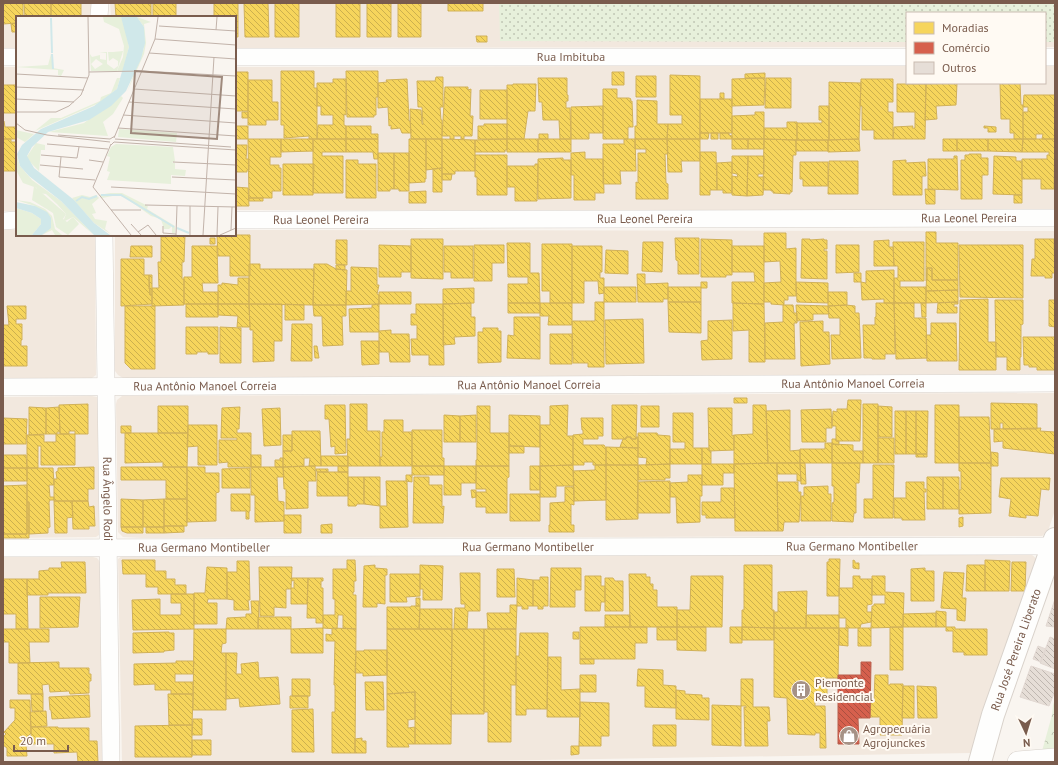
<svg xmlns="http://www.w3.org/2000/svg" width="1058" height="765" viewBox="0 0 1058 765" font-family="'PT Sans',sans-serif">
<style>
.residential{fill:#f2e8de}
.grass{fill:url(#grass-dots)}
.forest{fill:url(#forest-crowns)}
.homes{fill:url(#homes-back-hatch);stroke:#d1b158}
.shops{fill:url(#shops-back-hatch);stroke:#ba5f4d}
.building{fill:url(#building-back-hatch);stroke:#e2d8d2}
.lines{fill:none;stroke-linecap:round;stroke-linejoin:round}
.minor-casing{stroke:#d7d1cb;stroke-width:18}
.tertiary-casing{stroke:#d7d1cb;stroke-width:22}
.secondary-casing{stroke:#d9d2cb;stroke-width:24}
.minor{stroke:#fefefd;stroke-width:17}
.tertiary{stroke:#fefefd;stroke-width:21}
.secondary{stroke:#fefefd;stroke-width:22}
.labels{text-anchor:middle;stroke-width:4;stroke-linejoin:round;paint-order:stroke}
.street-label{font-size:12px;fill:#7a5c4d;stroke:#fffaf3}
.poi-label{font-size:12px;fill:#7a5c4d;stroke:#fffaf3;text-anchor:start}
.inset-river{fill:none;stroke:#d0e8ea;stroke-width:2}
.inset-road{fill:none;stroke:#c2b3aa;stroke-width:1}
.view{fill:#9f8a7d;fill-opacity:0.15;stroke:#9f8a7d;stroke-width:2}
.inset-edge{fill:none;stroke:#7a5c4d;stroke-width:2}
</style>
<defs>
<pattern id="grass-dots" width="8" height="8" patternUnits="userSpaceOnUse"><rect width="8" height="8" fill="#e7f0db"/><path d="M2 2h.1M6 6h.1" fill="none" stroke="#c0c6b4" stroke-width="1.8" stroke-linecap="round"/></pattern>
<pattern id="forest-crowns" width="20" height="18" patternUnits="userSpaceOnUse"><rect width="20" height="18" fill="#e7f0db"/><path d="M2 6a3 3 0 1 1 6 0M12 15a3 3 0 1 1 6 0" fill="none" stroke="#c0c6b4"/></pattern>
<pattern id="homes-back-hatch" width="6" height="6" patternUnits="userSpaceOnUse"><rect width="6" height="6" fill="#f6d55c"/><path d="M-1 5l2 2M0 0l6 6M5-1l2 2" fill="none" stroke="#ccb04e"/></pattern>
<pattern id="shops-back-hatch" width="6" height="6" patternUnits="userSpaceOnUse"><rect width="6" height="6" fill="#d6604d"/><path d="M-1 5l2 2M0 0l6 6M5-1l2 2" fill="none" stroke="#aa4f40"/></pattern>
<pattern id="building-back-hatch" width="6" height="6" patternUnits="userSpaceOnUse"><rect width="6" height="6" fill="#e6ded7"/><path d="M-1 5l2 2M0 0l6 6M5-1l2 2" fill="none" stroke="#bfb7b1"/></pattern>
</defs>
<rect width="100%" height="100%" fill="#f9f5f0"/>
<path class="residential" d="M3 3H91L92 17H17V48L3 49Z
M110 3H1055V47H1045V13H907V47L235 48V17H111Z
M907 65V83H1045V65H1055V210H235V67Z
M3 67H17V211H3Z
M3 230H17V235H95L96 375 92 378H3Z
M235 230 1055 231V374L123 378 118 375 115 371V235H235Z
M1055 393V510L1048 531 1042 536 142 538 123 537 118 532 116 404 117 400 122 396Z
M92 396 97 397 98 399 99 535 96 537 3 538V397Z
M1031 554 1039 561 973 752 971 753 416 762 122 761 118 559 122 556 189 557Z
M3 557H93L97 558 100 562 102 762H3Z"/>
<path class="grass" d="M499 3H1055V42H1045V13H907V42L500 41Z"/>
<path class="forest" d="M1055 699V748L1049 762H1039L1052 715 1053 705Z"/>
<path class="homes" d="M3 3H23V17H17V23L3 24Z
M24 3H51V17H25Z
M51 3H81V17H51Z
M115 3H151V17H116Z
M153 3H176V17H153Z
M214 3H238V37H235V17H214Z
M244 3H268L269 37H245Z
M275 3H299V37H275Z
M336 3H360V37H336Z
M367 3H391V37H367Z
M398 3H421V37H398Z
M448 3H483V11H448Z
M17 23V32H12L11 24Z
M476 36H487V42H477Z
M281 71H314V88H317V139H309V136L284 138V125H281Z
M346 71H378V97H376V115H374V117H347Z
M235 72H248V111H235Z
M612 72H624V85H612Z
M765 73V78H745V74Z
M670 75 700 76V139H667L668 124H682V115H670Z
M636 76H656V97H636Z
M436 77H443V107H440L441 120H442V139H411L410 109 421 110 422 124 423 125 422 107H418L417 81H435Z
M538 78H567V95H568V101H566V108H570L571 139H560L559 120H543L542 102H539Z
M765 78 764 105 732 106V79Z
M766 78H791V108H765Z
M333 79H346V115L344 114V125L346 126V139H317L318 125H333V115H321V106H317V83H333Z
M407 79 409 121H410L411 133H402L400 128 391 129V125L389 126 388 107 378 108V83L387 82 386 80Z
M861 79H893V102H888V112H893V139H874V130H862V106H860Z
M248 80H272V102H278V120H266V125H248Z
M829 82 861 83 859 139 829 140Z
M957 83 956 105 936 106 937 119 925 120 926 84Z
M1000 83H1020L1021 105H1023V139H1014V133H1010V119H1001Z
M513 84H536L535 111H528L524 139H507V85H513Z
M897 84H926L925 139H893L894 127 913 126 912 128H915V112H897Z
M3 85H17V113H3Z
M445 87H468V90L471 89 470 116H473L472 136H464V139H461V136H454V139H450V136H442Z
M603 89H617V98H629L631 99 630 101H632L633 127H628V139H603Z
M480 90H507V119H480Z
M720 93H724V99H720Z
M1024 95H1055V139H1042L1043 134H1036V139H1023V112H1028V107H1023Z
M700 99H732V133H700Z
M637 100 657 101V124H668L667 139H635V126H637Z
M603 106V133H589V139H571V107Z
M819 106H829V140H797V123H822V120H819Z
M242 112H248V118H242Z
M755 112H764V139H732V116L755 115Z
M3 121H4L5 127H17V139H3Z
M787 122H797V140L764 139V128H787Z
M484 124H507V139H478V126H484Z
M235 126H248V139H235Z
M346 126H371V134H378V139H346Z
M984 126 996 127V132H988V128H984Z
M700 133H709L708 139H700Z
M711 133H718V139H711Z
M720 133H729V135L732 136V139H720Z
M539 134H548V139H539Z
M3 139H11V142H17V171H3Z
M248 139H281V157H270V165H279V168H281V191H272V198H249Z
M281 139H313V151L281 152Z
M313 139H346V152H322V156H343V193H313Z
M346 139H378V159H374L373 152H346Z
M409 139H426V179H425V182L409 183Z
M426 139H442V168L426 170Z
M442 139 475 140V171H455V174H442Z
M507 139H538V152H507Z
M507 139V150H505V152H475V140Z
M538 139H571V152H538Z
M624 139H635L636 171H620L621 184H603V144H624Z
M635 139H667L668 154H665L666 183 668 184V199H636V182L638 183V153H646V149H635Z
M667 139H700V161H681L682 172H668Z
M732 139H748V149H732Z
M748 139H764V149H748Z
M764 139 796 140V155H793L792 192H790V194L773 193V191H771V190H763Z
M859 139 860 151 828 152V140Z
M943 139H957V151H943Z
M957 139H988V151H957Z
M988 139H1023L1022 152 988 151Z
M1023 139H1055L1054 189H1041V179H1022V159H1047V155H1049V152H1022Z
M796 140H828V151H796Z
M235 145H247L246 159H249V170H247V172H235Z
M585 152V159H603L604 193H595V200H574V175H571V153Z
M700 152H716L717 190H710V195H700Z
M378 153H394V189H390V191H378Z
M394 153H409V191H399V189H394Z
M969 154H981V158H988V175H982V199H961V160H965V155H969Z
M475 155H507V195H477V177H475Z
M732 156H748L747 196 732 195V176L738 177 737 174 732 173Z
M748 156H764V174H758V177H764L763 195 747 196Z
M954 156H957L958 190 928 189V159H954Z
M994 156 1016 157V161H1022V195L993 194Z
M563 158V160H571V198L538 199V159Z
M346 160H358V164H376V198H346Z
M906 160V163L925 162 926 176H922V195H893V161Z
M829 161H858V194H828Z
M732 162V193H723V190H717V163Z
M800 162H828V186H803V179H800Z
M283 164H314L313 195H283Z
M535 164H538L537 201H515V187H507V166H535Z
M442 168V192H433V169Z
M442 174H452L451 180H442Z
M235 187 248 188 249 206H235Z
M925 189 935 190V204H926Z
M426 191V203H409V192Z
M1014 195H1022V203H1014Z
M249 198H263V201H249Z
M926 232H936V243H958V280H932V268H927V281H926Z
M764 233H786V249L796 248V296H788V300H784V305L771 304V302H764V283L781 282 780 261 764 262Z
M176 235H185L184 262H182V279H184V305L152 306V288H159L158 262H161V237L176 236Z
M217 235H250V276H230V256H218Z
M210 238H215V244H210Z
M675 238H699V274H678V261L676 260Z
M411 239H443V279L411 278Z
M701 239 732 240V275H726V277H701Z
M802 239H810V240L824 239V240H827V249H824V251H827V279L801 278Z
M1035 239H1054L1055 273H1052V278H1045V276H1031L1032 259H1035Z
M336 240H347V265L336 264Z
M889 240V247H893L894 266H874V241Z
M643 242H663L662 272 642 271Z
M893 242H924V281H900V287H926V303H894V278H898V266H894Z
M507 243H530V273H539L540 303H508V284H528V277H508Z
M542 244H572V303H550V291H542Z
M379 245 411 246V272H401V277H379Z
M474 245H504V263H492V281H474Z
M836 245H859V272L836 273Z
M959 245H1023V298L960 297Z
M131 246H152V257H130Z
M192 246H217L218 283H202L203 292H218V304H184V277H192Z
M444 246H473V278H451V272H444Z
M572 246H602V272H600V278H604V293L599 294 598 281H584V303H572Z
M732 246H764V304L732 303V282H755L754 272H732Z
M606 250 628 251V274L605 273Z
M121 259H144V275H149V289H150V295H152V304L121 306Z
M249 264H260V269H314L313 305 249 304Z
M314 264H327L336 269 347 270 346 305H313Z
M336 265H345V270L336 269Z
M351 267 377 268V285H379L377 294 379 295V304L346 305V291H351Z
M927 268H932V280H958V290L926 291Z
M894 270V303H884V299L862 300 861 282 866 283V271Z
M854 273H861V282H854Z
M637 274H645V284L668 283V299H663V302H638Z
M149 275H152V295H150Z
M238 278H249V304H218V285H222V283L238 285Z
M701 282H707V288H701Z
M796 282 828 283V303L797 302Z
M604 287H636V302H604Z
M668 287H701V302H668Z
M474 288V303L443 304V289Z
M958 290V302L926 303V291Z
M379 292H411V304H379Z
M828 292H847V305L828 306Z
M988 299V342H996V370H959L960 300Z
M995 300H1023V324L1021 325V357H1020V370H1007V357H996Z
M1049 300H1055V327L1049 326Z
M595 302H604V367H588V363H573L572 321H595Z
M668 302H701V333L669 332Z
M958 302V304H954V307H957V313H937L938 303Z
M471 303V317H475V336L454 337 455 344 443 345V304Z
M508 303H540V313H508Z
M540 303H572V325H548L549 316H540Z
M733 303 764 304 765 362H749V330L733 331Z
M876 303H894L895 354H885V359H872V358H864L863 325H875V317H876Z
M894 303H914V318H926L927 358 896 359Z
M921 303H926V317H922Z
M186 304H218V317H186Z
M218 304H249L250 327H237L238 316 218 315Z
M249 304H282V341H274V361L253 362V330H250Z
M285 304 304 305V320H285Z
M379 304V332H350L349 309 372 308V305Z
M416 304H443L444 365H429V355H412L411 339H417V325H411V314H416Z
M313 305H346V316H342L343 345 323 346 322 316H314Z
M783 305H793L794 313H797V323H794L795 359H765V323L783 322Z
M796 305 828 306 829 314H813V320L797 321Z
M846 305 855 306V313H859L861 358 832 359 831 335H840V318H829L828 306Z
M7 306H26V319H16V324H22V340H21V346H27V366H3V325H9Z
M125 306H155V369H131L125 363Z
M514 317H540V359L507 358 508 335 514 336Z
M643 319 644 363 606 364 605 320Z
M732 320V359L702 360 701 341 708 340V321Z
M823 321V332H829L830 364 801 366 800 322Z
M931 323H956L957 361H927L926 335H931Z
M292 324H312V361H291Z
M186 327H218V354H208V352H197V354H186Z
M220 327 241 328V363H220Z
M483 328H498V331H501V362L478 363V332H483Z
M391 330V334H409L410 362H390L389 352H379V331Z
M550 334H572V364H550Z
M1023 337H1055V370H1037V367H1029V365H1024Z
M361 341H379V364L362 365Z
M314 346H317L319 358H315Z
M734 398H747V403H734Z
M848 400H861L860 441H836V426H832L833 411 837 412V409H847Z
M991 403 1037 404V429H1003V423H1000V429H991Z
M88 404V434H75V431H69V434H60L59 405Z
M350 404H367V431H380V466H348L347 439H350Z
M863 404H878V463H863Z
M325 405H345L346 453 335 454V446L331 447 329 419H325Z
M568 405 567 436H573V465L540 466V425H550V406Z
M612 405H637L636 439H631V437H626V439H612Z
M753 405H766L768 463 734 464V435L753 434Z
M935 405H959V463H935Z
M158 406H188V433H158Z
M477 406H490V433H509V466H476V460H477Z
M641 406H659V427H641Z
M878 406 892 407V437H878Z
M29 407 46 408V434L29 435Z
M59 407 60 432H57V434H46V408Z
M240 407 239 429H237V433H251V467H228V462L219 463V440H237V438H221L222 408Z
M280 408 281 445 264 446 262 409Z
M708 408H732V436L734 435V450L709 451Z
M831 409 832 428H826V442H802L801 410Z
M790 410V451L800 450V463H768L766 411Z
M895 411H906V454H895Z
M906 411H916V454H906Z
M916 411H928L927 454H916Z
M673 413H693V448H702V464H670V449H685V442H673Z
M444 415 460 416V442H444Z
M476 415V442H460V416Z
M509 415 540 416V447L509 446Z
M959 417H989L991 463H959Z
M3 418 27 419 26 444H3Z
M581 418H603V436H598V439H583V445H604L606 448V465H593V462H584V465H573V435L583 434V430H582Z
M384 420H403V432H412V466H380V457H382V432H384Z
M188 425H217V465H198V446L187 447Z
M121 426H131V433H121Z
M1041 428 1040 431 1055 432V454L1003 448V441L994 442V429Z
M412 430H442V458H444V466H412Z
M292 431H320L321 466H309L310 458H304V466L283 467V451H292Z
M125 433H188L187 467H163V462L125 463Z
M638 433H657L658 435 670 436V464L646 465 647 458 638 457Z
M56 434H75V465H41V446H38V468H27V435H44V442H56Z
M283 435H292V451H283Z
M626 437H631V439H636V437H638V448L620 447 623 439H626Z
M878 438H894V463H878Z
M832 439H836V441H839V445L832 444Z
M825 443H832V463H800V449H825Z
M832 444 853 445V451H863V463H832Z
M509 446H524V453H509Z
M606 447 638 448V465H606Z
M702 448H709V451H711V464H702Z
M991 452 998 453V466H991Z
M916 454H927V457H916Z
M3 455H26L27 468H3Z
M251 455H261V467H251Z
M321 456H348V466H321Z
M280 458H283V467H275V460H280Z
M777 463 778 531H735L734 464Z
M777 463H800L801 481H797V474H777Z
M800 463H805L806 484H801Z
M832 463H860L859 483H856V513H854L853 522 832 521V503L834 502V486H832Z
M959 463H991V513L959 514V490H961V471H959Z
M670 464V478H665V480H638V465Z
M702 464H734V473H723V485H702Z
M573 465 574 486H556V497H540V466Z
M595 465H606V500L574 501 573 471 595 470Z
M606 465H638V519L606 520Z
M873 465H894L893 518H864V499H873Z
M315 466 316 481H308V508L286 509V489H284L283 467Z
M338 466H348V472H338Z
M412 466H444V475H412Z
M444 466H476V483H461V495H444Z
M476 466H509V477L507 478V513H486V507H476V492H486V489H476Z
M530 466H540V490H530Z
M94 467V489H88V501H54V479H57L56 472 58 471V468Z
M121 467H187V499H166V480H121Z
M187 467H205V473H219V492L216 493V521L187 522Z
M251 467H283L284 477H277L278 501 284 502V521L255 522V495H251Z
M3 468H27V481H3Z
M27 468H53L54 485H49L50 497H54V500H50L49 502 50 527 48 528V533L29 534V502H27Z
M250 468V488H222V469Z
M316 469H328V472H317Z
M317 472H348V496H317Z
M406 475H412V482L406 481Z
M688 475H702V496H700V522L677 523 676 497H670V483L688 482Z
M348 477H364V504H357L356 506H348Z
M364 477H380V506L364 504Z
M414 477H429V485H442V507L444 506 443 523H413Z
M927 477H943V509H927Z
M943 477H959V509H943Z
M1001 478H1050L1049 490 1041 489 1038 516 1026 515V518L1009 516 1011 499 999 497Z
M386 481H407L408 527 380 528V506H387Z
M670 481V513H637L638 482Z
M777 482H798V492H801L799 522H784L783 531H778Z
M906 482H924V489H926V492H924L925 520H902V518H894V498H906Z
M27 485V534H3V486Z
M828 486V494H831V521H801V496H804V487Z
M565 487H574V505L571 504V525H574V532H549V525H550V503L565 502Z
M721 488H734L735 518H706V515H702V502H721Z
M471 490H476V497L472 498Z
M231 494H250V511H249V519H246V511H231Z
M510 494H540V521H510Z
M121 499 143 500V527H121Z
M164 499V527H143V500Z
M164 499H187V526H164Z
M54 501H72L73 517 67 518V533H55Z
M72 501H88L89 507 94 506 95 526H89V529H73Z
M27 502H29V538H3V534H27Z
M284 515H301V533H284Z
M963 517V526L959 527V518Z
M332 524V533H321V525Z
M164 526H184V532L164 533Z
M121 527H143V533H127L122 531Z
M146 527H164V533H146Z
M829 559H840L839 596H827V562H829Z
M122 560H155V571H166V579H175V585H186V594H158V587H146V574H123Z
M347 560H355L356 581H354V592H353V595H356V629L343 628V615H338L337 629 323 628V615H335V599H333V569H347Z
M853 560 855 561V563H859V569L853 568Z
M985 560 1010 561 1009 591H985Z
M237 561H249L250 600H248L249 610H234V600L227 599V572H237Z
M61 562H85L86 593H48V595H27V579H39V571L49 570V568H62Z
M1012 562H1026L1025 591H1011Z
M375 565V568L387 569V575H385V604L377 603V607H363L364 566Z
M420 565 443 566 442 600H423V589H420Z
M744 565H772V610H774V628L742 627V610H744Z
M967 565H985V591H966Z
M207 567 227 568V599H208L207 603H217V624H194V593H205Z
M259 567H292L291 589H286V608L274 607V616H260Z
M551 568H581V590H575V607H550Z
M925 568V571H934V601H911V569Z
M497 569H514L515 597H497Z
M944 572 964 573 962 598H966L965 621 957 620V609L941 608Z
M460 573H480V611H468L467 629H454L455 608H465V604H461Z
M390 574H420V596L406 597 407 602H390Z
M629 574H646V577H650V584H653V590H657V607H677V627H630Z
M585 576H601V586H605V602H601L600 611H585Z
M691 576H723L722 627H677V610H690Z
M853 576H860V579H872V604L867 605V612H872L871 622 861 624 860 628H846V618H839V588H853Z
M872 576H885V592L904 593 903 627 871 628 872 606H874V604H885V595H872Z
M540 577H548V606H543V609H538V606H533V580H540Z
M292 578H308L307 604H291V588H294V580L292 581Z
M308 578H323V581H321V588H323V623H316V618H307Z
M517 578 533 580V606H528V609H522V606H517Z
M605 578H613L615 581H623V611H605Z
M3 579H27L28 629H16V614H3Z
M807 591 806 628H774V612H778V592Z
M171 594H194V629L133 630 132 600 160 599V615H181V603H171Z
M40 597H80L78 627 40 628Z
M416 598H420V606H416Z
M251 601H259L258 629H226L227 618 246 617V614H252Z
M510 605H517L516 629H488L487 613H510Z
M411 606H420L419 629H387V607H411Z
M420 609H452V629H419Z
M936 611 946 612V627H936Z
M936 613V627H903V614Z
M605 615H630V627H605Z
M806 615H839V628H806Z
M258 617H291V629H258Z
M580 627H647V643H635V659H580Z
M657 627H677V640H657Z
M677 627H706V651L677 650Z
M730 627H742V643H730Z
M742 627 774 628V640H742Z
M890 627H903V670H890Z
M946 627H955V629H987V655H964V652H953V631H946Z
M323 628V653H291V629Z
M332 628 356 629 355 753H332V712H335V685H334L335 641H326V634L332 635Z
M774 628H839L838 678H824V684H827V697H815V706H825L826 748H820V733H815V735L788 734 787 698 774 697Z
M839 628H848V646L839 645Z
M858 628H871V646H858Z
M3 629H49V642H29L30 663H9V642H3Z
M194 629H226V643L222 644 221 653H226V710H193Z
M387 629H452L451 744H415V692L387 694Z
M452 629H484V714H451Z
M484 629H516V685H511V742H488V712H484Z
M169 632V633H174V650L164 651V652L133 653V633Z
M573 632H579V639H573Z
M520 633H548L547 709H526V715H516V656H519Z
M364 650H387V675L363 676V673H355L356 651H364Z
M226 653H237L236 674H242L241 664 258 662 259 678 278 677 280 704 240 707 239 698 226 699Z
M548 657H561V690L580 689V717H547Z
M580 659H594V664H580Z
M176 661H194L193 674H175V682H193V694H171V690H155V684L134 685V664L176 663Z
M59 662V668H89V674H91V681H89V693L70 694 69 691 50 692 49 684 42 685 43 694H18V663Z
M638 669 663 670V685L676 686V708L645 707V686H637Z
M580 675H596V692H580Z
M875 675H888V685H890V684H903L902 735H880V717H870L871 700H874Z
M292 679H310V696H292Z
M741 679H753V707H769L770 721H767L768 746H745L744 707 746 708V706H741Z
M365 682H383L384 710H366Z
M903 686H914V718H902Z
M917 686 936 687 937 718H918Z
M676 690 685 691V694L702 695V698H709V720L676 719Z
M415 692V719L408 720V728L415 727V744H408L409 747H387V694Z
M31 694H43V711H32Z
M168 694H193L192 725H169Z
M89 695 90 717 52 719 51 710H50L49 697Z
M290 696H308V708H290Z
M10 700H30L31 733 28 736 31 740 26 745 27 756H7V748L3 745V737L6 734 4 732 15 720V708H10Z
M580 702 609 703V736H601V746H579Z
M712 705 741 706V746L712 745Z
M313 709 314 752H292V710Z
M46 711 47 726 31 727 30 712Z
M193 719H202V735H192Z
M192 725V757H135V726Z
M653 725H676V746H653Z
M31 727H58V728H89V741H97L98 762H78L77 752 54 753V744H31Z
M362 738V741H366V753H355V739Z
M192 740H211V755H192Z
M571 746H579V754L571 755Z"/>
<path class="shops" d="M861 662H871L870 718H858L859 744H838V675H861Z"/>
<path class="building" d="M1055 599V627L1046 626Z
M1050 637 1055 639V669L1040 663Z
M1038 646 1046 649 1041 662 1033 659Z
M1031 666 1055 674V691L1049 706 1020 697Z"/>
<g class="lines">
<defs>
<g id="minor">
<path d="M99 17 100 3"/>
<path d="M3 57H17"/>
<path id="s1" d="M235 57H907"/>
<path d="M1045 57H1055"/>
<path id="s2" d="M235 220 1055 218"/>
<path d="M3 221 17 220"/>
<path id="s3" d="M104 235 111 762"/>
<path id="s4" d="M3 387 1055 383"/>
<path id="s5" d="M3 548 1053 546"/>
</g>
<path id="tertiary" d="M1018 762 1055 759"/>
<g id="secondary">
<path id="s6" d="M980 762 993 715 1055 539"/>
</g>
</defs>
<use href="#minor" class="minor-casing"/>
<use href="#tertiary" class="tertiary-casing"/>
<use href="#secondary" class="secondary-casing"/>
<use href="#minor" class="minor"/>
<use href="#tertiary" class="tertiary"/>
<use href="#secondary" class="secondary"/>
</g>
<defs>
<symbol id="building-disc" viewBox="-11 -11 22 22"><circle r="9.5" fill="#a69286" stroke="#fffaf3"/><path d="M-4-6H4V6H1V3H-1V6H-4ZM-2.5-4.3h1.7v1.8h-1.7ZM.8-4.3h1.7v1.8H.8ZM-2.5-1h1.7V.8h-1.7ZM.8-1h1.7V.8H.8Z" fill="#fff"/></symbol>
<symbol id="shop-disc" viewBox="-11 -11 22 22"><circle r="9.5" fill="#a69286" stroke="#fffaf3"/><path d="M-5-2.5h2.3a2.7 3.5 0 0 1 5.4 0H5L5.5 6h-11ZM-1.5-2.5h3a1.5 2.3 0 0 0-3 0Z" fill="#fff"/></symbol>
</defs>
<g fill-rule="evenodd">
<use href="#building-disc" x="790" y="679" width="22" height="22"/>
<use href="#shop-disc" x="838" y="725" width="22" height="22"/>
</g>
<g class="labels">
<g class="street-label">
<text dy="4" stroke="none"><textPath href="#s1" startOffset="336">Rua Imbituba</textPath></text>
<text dy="4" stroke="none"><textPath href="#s2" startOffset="410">Rua Leonel Pereira</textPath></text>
<text dy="4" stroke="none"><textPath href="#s2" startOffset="734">Rua Leonel Pereira</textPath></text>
<text dy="4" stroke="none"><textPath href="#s2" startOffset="86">Rua Leonel Pereira</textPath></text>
<text dy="4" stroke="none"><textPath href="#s4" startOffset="850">Rua Antônio Manoel Correia</textPath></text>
<text dy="4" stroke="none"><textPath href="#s4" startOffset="526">Rua Antônio Manoel Correia</textPath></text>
<text dy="4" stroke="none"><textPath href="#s4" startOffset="202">Rua Antônio Manoel Correia</textPath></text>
<text dy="4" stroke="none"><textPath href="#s3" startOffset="264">Rua Ângelo Rodi</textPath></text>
<text dy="4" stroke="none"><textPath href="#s5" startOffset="849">Rua Germano Montibeller</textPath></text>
<text dy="4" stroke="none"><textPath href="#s5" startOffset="201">Rua Germano Montibeller</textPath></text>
<text dy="4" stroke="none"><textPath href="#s5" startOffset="525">Rua Germano Montibeller</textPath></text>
<text dy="4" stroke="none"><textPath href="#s6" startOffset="118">Rua José Pereira Liberato</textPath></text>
</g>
<g class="poi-label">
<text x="815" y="687">Piemonte<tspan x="815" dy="14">Residencial</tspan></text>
<text x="863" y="733">Agropecuária<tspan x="863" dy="14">Agrojunckes</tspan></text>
</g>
</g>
<g transform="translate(16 16)">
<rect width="220" height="220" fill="#f9f5f0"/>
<path d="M107 35 101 55H75L74 38 76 41 84 39V43L90 44V37L83 36H91V48L98 53 102 50V45L97 42 93 45 92 36H97V40V36ZM80 43 87 48 79 53 75 48ZM35 38 37 52 48 54 45 60 42 59V54L0 51 32 49ZM103 113 161 117 160 126 102 121ZM100 128 157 131 159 145 156 147H159V153L170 154 169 160 155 159V168L91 164 94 156 91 155 94 141 91 140 95 131ZM18 170 50 198 47 203 51 206 57 201 63 208 52 219 40 211 37 197 16 184ZM94 177H106L132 190 131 193 159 210V217H156V210L153 213H148L145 203 135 200 110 182 102 179 86 182 83 179Z" fill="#e7f0db" fill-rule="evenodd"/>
<path d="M87 1H105L109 11 113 31 107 55H101L107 41 108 30 103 13 88 6ZM121 1 135 6 128 8 130 27 128 38 111 76 128 32V11ZM101 62H104L101 73 83 87 19 115 35 102H45L84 85 85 81 95 77ZM105 80 107 82 97 98 87 106 92 120 33 116 68 107ZM1 114 4 115 18 118 9 126 0 121ZM20 127 29 129V134H25L23 155 10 142ZM0 137 4 150 16 164 45 185 78 219 57 201 47 206 50 198 41 188 30 178 21 177V172L7 167 0 154ZM66 179 74 181 80 179 83 182 76 188 80 197 76 198 79 203 91 205 89 213 96 219 78 207 56 182ZM0 184 14 186 29 193 36 200 39 213 46 219H39L36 214 26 219 35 210 19 190ZM0 192 16 197 25 203V208L16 219H0Z" fill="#e7f0db"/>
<path d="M105 1H121L128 11 129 27 125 43 110 75 95 90 73 104 32 116 16 131 11 140 18 152 58 184 78 207 94 219H78L45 185 13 160 4 150 1 138 6 129 25 113 78 90 101 73 113 31ZM0 186 19 190 31 196 35 202V212L26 219H16L25 208V203L16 197 0 192Z" fill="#d0e8ea"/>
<path class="inset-river" d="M35 2 36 37M36 38 37 53M85 179H105L158 211M60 185 66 181 73 183 81 180M161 212 173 217"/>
<path class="inset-road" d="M143 10 220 15M200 14 201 1M139 23 220 29M133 37 220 43M73 56 125 55 220 60M0 58 72 62M0 71 68 74M118 73 220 80M0 83 58 86M113 86 220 93M0 96H40L53 90 65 79 73 59 72 1M107 99 220 107M0 107 9 114 31 119 94 126M102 112 220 120M42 119 94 123 99 120M98 122 139 23 142 1M99 123 215 131M31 128 92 133M95 128 77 171 115 219M95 129 98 126 220 134M25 139 61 142 63 131M45 141 43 161 79 164M73 144 87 146M157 146 220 149M24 149 67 153M156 161 220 164M95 171 220 178M129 189 220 191M95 194H125M115 208 125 219M147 210V217L160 218M215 214 216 191M122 216 132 209 140 219M160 219 161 190M174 219V190M187 219 198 41M201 219 202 191M204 219 220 212"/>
<path class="view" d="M119 55 206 61 201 123 115 117Z"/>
<rect width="220" height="220" class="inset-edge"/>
</g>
<rect width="1058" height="765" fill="none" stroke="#7a5c4d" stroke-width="8"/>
<rect x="906" y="12" width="140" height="72" fill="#fffaf3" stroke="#cabbb1"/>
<rect x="914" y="22" width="20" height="12" fill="#f6d55c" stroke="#cabbb1"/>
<text x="942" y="32" font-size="12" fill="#7a5c4d">Moradias</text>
<rect x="914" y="42" width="20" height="12" fill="#d6604d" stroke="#cabbb1"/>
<text x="942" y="52" font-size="12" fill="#7a5c4d">Comércio</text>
<rect x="914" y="62" width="20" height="12" fill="#e6ded7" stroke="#cabbb1"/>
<text x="942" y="72" font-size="12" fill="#7a5c4d">Outros</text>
<g transform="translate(1026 733) rotate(176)" stroke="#fffaf3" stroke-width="3" paint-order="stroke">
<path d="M0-3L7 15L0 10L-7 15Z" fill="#7a5c4d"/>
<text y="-6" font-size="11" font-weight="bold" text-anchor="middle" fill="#7a5c4d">N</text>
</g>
<path d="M14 745v6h54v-6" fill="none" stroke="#7a5c4d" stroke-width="2"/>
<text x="20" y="745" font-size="12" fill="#7a5c4d" stroke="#fffaf3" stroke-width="3" paint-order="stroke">20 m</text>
</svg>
